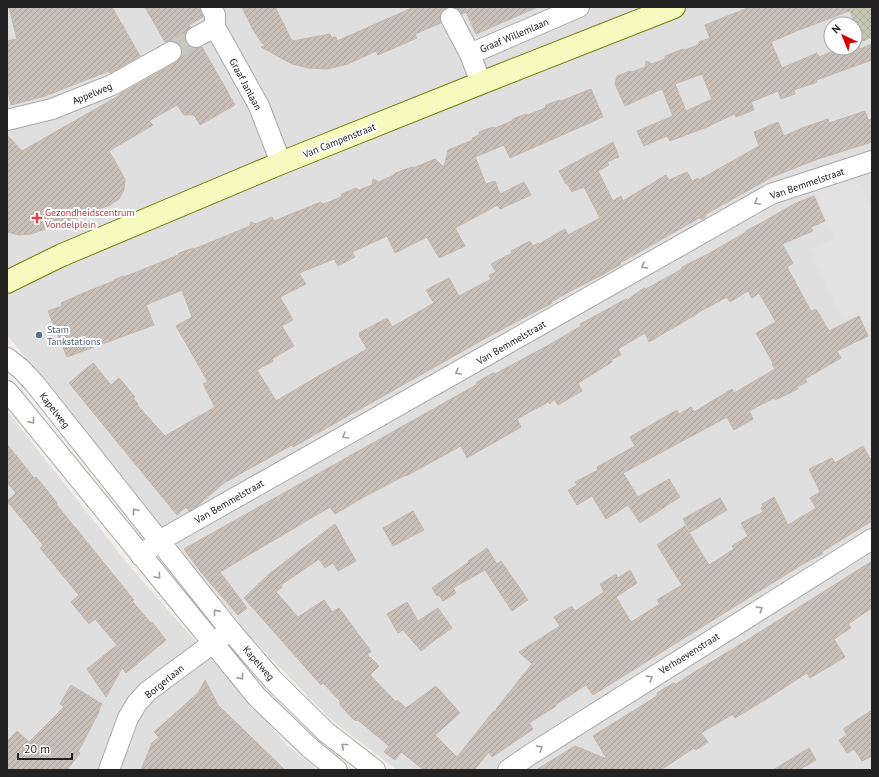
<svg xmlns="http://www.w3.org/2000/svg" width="879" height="777" viewBox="0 0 879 777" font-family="'PT Sans',sans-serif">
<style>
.residential{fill:#e0dfdf;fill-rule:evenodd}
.construction{fill:url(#construction-cross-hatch)}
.parking{fill:#e2e2e2}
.building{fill:url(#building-hatch);stroke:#c4b6ab;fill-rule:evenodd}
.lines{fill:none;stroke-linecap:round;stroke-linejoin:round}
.street-tunnel{stroke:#c8c6c1;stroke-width:20;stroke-dasharray:20 10;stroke-linecap:butt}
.street-casing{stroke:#a9a9a9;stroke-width:22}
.secondary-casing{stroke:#707d05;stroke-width:24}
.street{stroke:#fff;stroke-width:20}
.secondary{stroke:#f7fabf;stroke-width:22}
.oneway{stroke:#9c9c9c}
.health-dot{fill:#e0444e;stroke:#fff;stroke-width:1.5}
.service-dot{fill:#5c6f8a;stroke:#fff;stroke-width:1.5}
.labels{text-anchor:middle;stroke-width:4;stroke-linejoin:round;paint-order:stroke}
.street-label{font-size:10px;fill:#222;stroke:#fff}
.health-label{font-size:10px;fill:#be3a42;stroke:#fff;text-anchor:start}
.service-label{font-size:10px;fill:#4e5e75;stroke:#fff;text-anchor:start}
</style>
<defs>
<pattern id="construction-cross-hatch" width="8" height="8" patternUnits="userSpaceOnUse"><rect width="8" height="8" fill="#c7c7b4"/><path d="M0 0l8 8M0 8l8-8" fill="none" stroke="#abab9a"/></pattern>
<pattern id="building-hatch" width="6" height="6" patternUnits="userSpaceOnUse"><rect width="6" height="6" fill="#c7bfb8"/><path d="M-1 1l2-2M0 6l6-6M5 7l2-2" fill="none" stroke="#aba49e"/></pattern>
</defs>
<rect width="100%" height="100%" fill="#f2efe9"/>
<path class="residential" d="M7 7H872V770H397L330 719 250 637 150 514 53 391 7 335ZM831 24H855V48H831Z
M7 411 131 568 288 746 319 770H7Z"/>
<path class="construction" d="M848 7H872V38L861 42 855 24H854Z"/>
<path class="parking" d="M845 177 862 186 872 213V320L866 324 860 313 844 320 810 249 834 239 815 190Z"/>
<path class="building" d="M9 7H112L140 56 110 73 109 71 45 96 11 105 7 87V41L17 39Z
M145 7H200L201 12 203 17 189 25 190 27 187 31 185 36 186 42 190 47 196 48 202 47 235 105 200 125 194 115H184L177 105 149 121 153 125 109 151 125 179 124 190 119 199 110 205 66 222 31 234 19 235 7 232V135L22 151 120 95V94L177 62 181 58 182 53 181 46 177 42 172 41 165 42Z
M242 7H275L292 41 330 34 332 38 336 37 337 41 414 7H449L445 8 441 12 440 17 441 23 415 34 417 38 378 55 376 51 348 64 327 69 309 68 292 64 261 47 266 46 262 43 252 28Z
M453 7H538L476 34 466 12 462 14 457 9Z
M750 7H857V8L802 29H801L771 42 782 68 817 53 819 57 840 48H860V49L872 44V60L816 80 817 82 794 90 795 94 781 99 778 91 751 102 754 110 736 117 734 114 707 127 670 141 667 136 644 146 637 131 673 116 662 89 625 106 615 84 617 76 630 71 632 72 645 67 646 61 652 64 665 59V56L683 49 685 50 698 45 699 42 710 38 705 25ZM702 74 712 99 686 111 675 84Z
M591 89 603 117 510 158 504 145 475 157 486 184 495 181 500 194 524 182 531 195 500 209 498 205 455 228 465 246 439 258 427 237 395 253 387 236 352 252 355 257 338 266 334 259 299 273 306 284 280 297 293 320 282 326 294 346 272 359 273 361 257 370 276 401 327 371 367 349 359 335H360L359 333 387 318 392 327 434 303 426 290 449 278 459 296 491 279 489 275 496 272 491 264 512 253 511 251 530 241 533 246 538 243 539 244 565 229 568 235 600 218 584 187 572 192 567 183 566 184 559 171 613 142 619 157 607 162 609 165 598 171 613 201 621 196 623 201 666 175 669 180 687 172 692 181 698 178 699 180 759 146 754 132 778 122 784 136 802 128 828 119 829 123 865 111 868 120 872 119V142L818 159 772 177 706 214 705 218 703 219 699 218 620 263 621 264 602 275 572 290 551 302 552 303 493 334 293 447 292 445 247 470 224 483 196 507 189 511 186 507 177 515 69 383 93 363 111 385 119 378 135 397 133 398 138 404 137 405 165 436 215 407 203 384 208 382 176 326 192 317 182 290 146 305 154 325 67 357 48 311 62 306 61 303 88 291 114 281V280L123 276 124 277 171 258 178 255 179 253 193 248 194 249 250 226 251 222 256 224 272 217 274 221 321 202 323 204 334 200 341 197 342 194 351 190 356 188 359 190 372 185 373 179 379 182 394 175 395 173 412 167 413 168 435 159 444 167 448 150 473 140 472 138 479 135V132L493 127 495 128 512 121 513 119 526 114 528 115 545 108 546 105 559 100 561 101Z
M814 196 825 221 811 227 813 231 782 244 793 263 787 267 811 311 816 309 829 331 859 316 868 336 837 351 841 358 805 379 807 382 797 387 798 389 775 400 774 398 749 411 753 419 734 430 727 417 623 473 638 497 669 479 680 497 640 523 628 505 606 519 592 496 577 505 568 490 577 485 575 482 598 470 597 467 635 446 630 437 668 415 677 410 679 414 691 407 694 412 732 389 734 393 775 369 772 364 773 363 756 333 776 322 759 293 752 298 748 291 730 302 727 297 697 313V314L649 342 645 333 618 349 621 355 611 360 612 362 578 383 582 391 558 405 554 399 550 404 548 402 517 419 521 427 467 458 461 446 406 476V475L364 497 335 514 330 507 220 572 247 608 238 615 200 571 184 549 476 385 477 382 493 373 495 374 549 345 581 326 580 324 626 299 627 300 644 288 646 289 682 269V267L710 253 746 232V231L761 223 796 203Z
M7 444 34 478 36 477 47 490 57 503 56 504 134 600 132 601 151 623 152 622 166 640 126 673 122 668 106 697 87 669 117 645 95 619 89 624 71 602 79 595 40 548 43 545 7 501 16 493 7 482Z
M863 446 872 462V521L823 551 822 554 807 562H806L593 695 586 685 555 705 556 706 529 723 533 729 520 738 492 757 489 752 474 770H424L401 752 395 760 384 752 389 746 359 721 354 720 340 705V701L323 683 321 685 244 598 269 574 335 524 356 561 338 571 333 563 325 568 319 559 281 585 282 587 276 592 298 617 324 600 332 612 339 608 370 650 371 652 367 654 379 666 370 675 396 702 397 700 406 708 436 686 460 713 435 735 457 757 493 712 497 710 496 709 532 664 519 652 560 626 554 617 572 606 575 611 604 592 600 584 616 574 618 578 630 570 637 583 616 597 631 622 660 604 657 600 682 585 657 545 685 526 709 565 734 549 732 546 748 536 741 523 763 512 761 508 763 507 762 504 774 497 788 525 816 508 810 498 820 492 809 469 832 458 835 463Z
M720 498 727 510 690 532 683 519Z
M413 511 424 530 393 546 383 528Z
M487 548 497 564 501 561 528 600 512 611 485 570 453 588 456 593 443 601 439 595 437 596 432 588 469 562 468 561Z
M872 561V608L848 624 851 628 834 639 845 657 810 678 807 673 765 700 735 718 733 714 701 733 708 742 696 750 694 748 661 770H536L575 746 607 759 593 736 657 696V693L673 683 676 684 696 671 733 649Z
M407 602 418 621 438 608 452 628 435 640 421 651 403 630 398 633 387 614Z
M205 680 218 705 285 770H141L152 743 159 737 154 732 198 693Z
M71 685 102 704 99 710V712L78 752 80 753 67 770H7V741L17 731 29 742 64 707 60 704Z
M872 710V756L862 761 854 749 847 753 839 740 847 735 843 729Z
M809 748 816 760 799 770H773Z"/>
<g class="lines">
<path class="street-tunnel" d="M171 52 196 37"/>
<defs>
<path id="street" d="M211 7 215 15V27L259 106 281 163
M451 18 470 54 481 83
M196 37 215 27
M470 54 579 7
M7 120 52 109 112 85 171 52
M7 358 21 369 35 384 230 630 273 680 326 732 375 770
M7 391 14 399 257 697 310 748 337 770
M141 556 159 541 771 194 872 161
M109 770 128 718 137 703 148 691 224 635
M508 770 528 756 872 539"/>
<path id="secondary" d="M7 282 62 255 281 163 481 83 674 7"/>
</defs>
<use href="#street" class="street-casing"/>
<use href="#secondary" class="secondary-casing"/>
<use href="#street" class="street"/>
<use href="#secondary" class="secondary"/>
</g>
<defs><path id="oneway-chevron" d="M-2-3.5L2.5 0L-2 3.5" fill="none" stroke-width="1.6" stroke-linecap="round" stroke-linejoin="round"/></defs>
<g class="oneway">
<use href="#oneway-chevron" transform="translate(757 202) rotate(150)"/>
<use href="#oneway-chevron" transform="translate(644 266) rotate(150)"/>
<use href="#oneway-chevron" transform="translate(458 372) rotate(150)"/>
<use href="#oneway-chevron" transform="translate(32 421) rotate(51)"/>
<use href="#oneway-chevron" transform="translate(345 436) rotate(150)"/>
<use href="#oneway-chevron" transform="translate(135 511) rotate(-128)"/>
<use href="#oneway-chevron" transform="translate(158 576) rotate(50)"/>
<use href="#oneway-chevron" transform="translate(760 609) rotate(-32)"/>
<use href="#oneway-chevron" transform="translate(216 612) rotate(-129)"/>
<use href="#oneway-chevron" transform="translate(241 677) rotate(51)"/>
<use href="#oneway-chevron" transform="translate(650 678) rotate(-32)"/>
<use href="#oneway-chevron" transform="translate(344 746) rotate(-142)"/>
<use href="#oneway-chevron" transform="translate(540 748) rotate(-32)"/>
</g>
<path class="health-dot" d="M35 212h4v4h4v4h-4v4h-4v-4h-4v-4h4z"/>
<circle class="service-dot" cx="39" cy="335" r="4"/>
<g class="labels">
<g class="street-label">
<text transform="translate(514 35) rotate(-23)" y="4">Graaf Willemlaan</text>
<text transform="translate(246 84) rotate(62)" y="4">Graaf Janlaan</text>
<text transform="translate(92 93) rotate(-22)" y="4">Appelweg</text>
<text transform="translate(339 140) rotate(-22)" y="4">Van Campenstraat</text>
<text transform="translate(807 183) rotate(-19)" y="4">Van Bemmelstraat</text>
<text transform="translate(511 342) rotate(-30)" y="4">Van Bemmelstraat</text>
<text transform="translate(55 410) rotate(52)" y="4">Kapelweg</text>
<text transform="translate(229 501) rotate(-30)" y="4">Van Bemmelstraat</text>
<text transform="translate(689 653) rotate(-32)" y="4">Verhoevenstraat</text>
<text transform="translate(259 663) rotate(49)" y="4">Kapelweg</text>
<text transform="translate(164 681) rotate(-39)" y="4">Borgerlaan</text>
</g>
<g class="health-label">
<text x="45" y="216">Gezondheidscentrum<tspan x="45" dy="12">Vondelplein</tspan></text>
</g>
<g class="service-label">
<text x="47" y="333">Stam<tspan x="47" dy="12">Tankstations</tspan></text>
</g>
</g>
<rect width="879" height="777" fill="none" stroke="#222222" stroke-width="16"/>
<g transform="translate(843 36) rotate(316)"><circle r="19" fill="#ffffff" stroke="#a7a7a7"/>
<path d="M0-3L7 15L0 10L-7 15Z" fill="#d40000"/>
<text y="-6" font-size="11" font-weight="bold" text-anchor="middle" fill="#222222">N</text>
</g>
<path d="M18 753v6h54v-6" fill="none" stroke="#222222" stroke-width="2"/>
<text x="24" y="753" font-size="12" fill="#222222" stroke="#ffffff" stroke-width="3" paint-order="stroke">20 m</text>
</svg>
